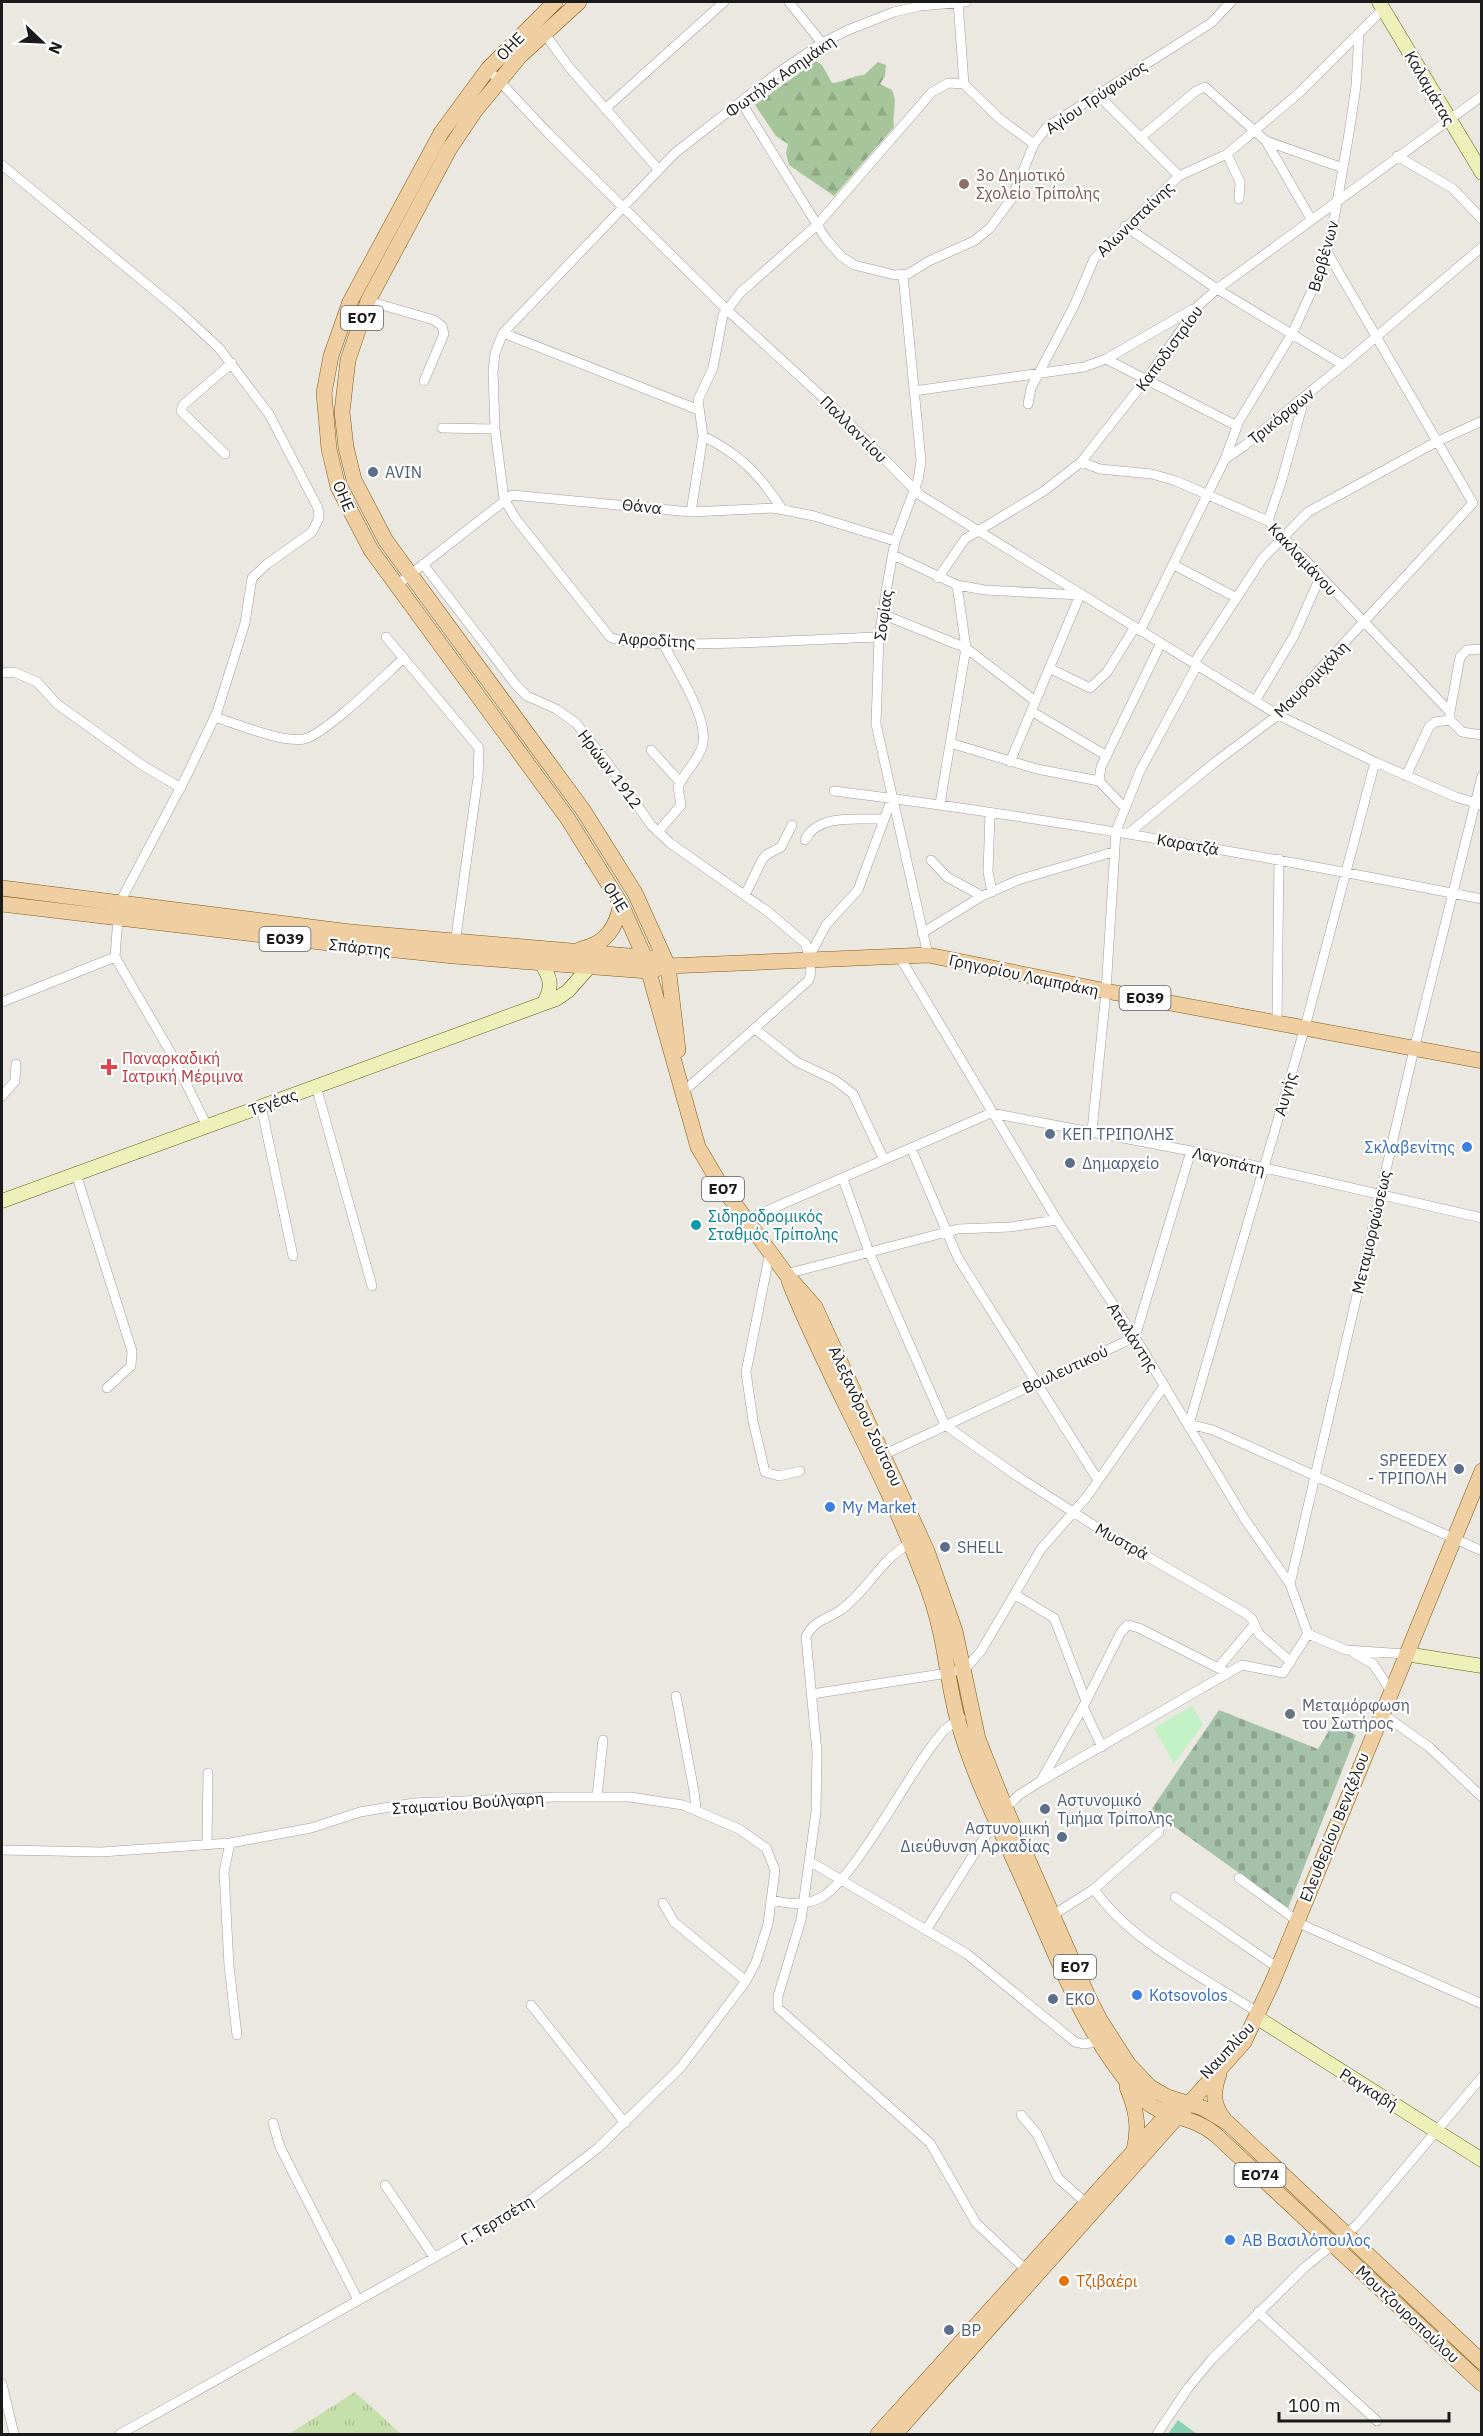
<svg xmlns="http://www.w3.org/2000/svg" width="1483" height="2436" viewBox="0 0 1483 2436" font-family="'IBM Plex Sans',sans-serif">
<style>
.grass{fill:url(#grass-tufts)}
.forest{fill:url(#forest-firs)}
.cemetery{fill:url(#cemetery-stones)}
.park{fill:#c2f1c5}
.pitch{fill:#88d1b5}
.lines{fill:none;stroke-linecap:round;stroke-linejoin:round}
.street-casing{stroke:#9e9e9e;stroke-width:10}
.secondary-casing{stroke:#596211;stroke-width:15}
.primary-casing{stroke:#805b11;stroke-width:16}
.street{stroke:#fff;stroke-width:9}
.secondary{stroke:#eef0ba;stroke-width:14}
.primary{stroke:#efcea2;stroke-width:15}
.education-dot{fill:#8d6e63;stroke:#fff;stroke-width:2}
.service-dot{fill:#5c6f8a;stroke:#fff;stroke-width:2}
.health-dot{fill:#e0444e;stroke:#fff;stroke-width:2}
.shop-dot{fill:#3f7fe0;stroke:#fff;stroke-width:2}
.culture-dot{fill:#0f9aa8;stroke:#fff;stroke-width:2}
.worship-dot{fill:#6b7280;stroke:#fff;stroke-width:2}
.food-dot{fill:#e8710a;stroke:#fff;stroke-width:2}
.labels{text-anchor:middle;stroke-width:4.5;stroke-linejoin:round;paint-order:stroke}
.shield{fill:#fff;stroke:#5f5f5f;stroke-width:1.5}
.shield-label{font-size:15px;font-weight:bold;fill:#1a1a1a}
.street-label{font-size:16px;fill:#1a1a1a;stroke:#fff}
.education-label{font-size:16px;fill:#785e54;stroke:#fff;text-anchor:start}
.service-label{font-size:16px;fill:#4e5e75;stroke:#fff;text-anchor:start}
.health-label{font-size:16px;fill:#be3a42;stroke:#fff;text-anchor:start}
.shop-label{font-size:16px;fill:#366cbe;stroke:#fff;text-anchor:start}
.culture-label{font-size:16px;fill:#0d838f;stroke:#fff;text-anchor:start}
.worship-label{font-size:16px;fill:#5b616d;stroke:#fff;text-anchor:start}
.food-label{font-size:16px;fill:#c56008;stroke:#fff;text-anchor:start}
</style>
<defs>
<pattern id="grass-tufts" width="24" height="20" patternUnits="userSpaceOnUse" patternTransform="scale(1.5)"><rect width="24" height="20" fill="#c6e0ac"/><path d="M3 7l-1-3M5 7V3M7 7l1-3M15 17l-1-3M17 17v-4M19 17l1-3" fill="none" stroke="#aac093"/></pattern>
<pattern id="forest-firs" width="22" height="20" patternUnits="userSpaceOnUse" patternTransform="scale(1.5)"><rect width="22" height="20" fill="#a7c59b"/><path d="M5 1l3.5 6h-7zM16 11l3.5 6h-7z" fill="#8fa985"/></pattern>
<pattern id="cemetery-stones" width="16" height="16" patternUnits="userSpaceOnUse" patternTransform="scale(1.5)"><rect width="16" height="16" fill="#a5c1a9"/><path d="M2 7V4a2 2 0 0 1 4 0v3zM10 15v-3a2 2 0 0 1 4 0v3z" fill="#8da591"/></pattern>
</defs>
<rect width="100%" height="100%" fill="#ebe8e1"/>
<path class="grass" d="M355 2392 401 2434H289Z"/>
<path class="forest" d="M816 61 822 65 832 83C844 82 852 76 864 75L878 62 886 65 885 76 880 84 892 90C898 103 892 113 894 127L834 196 789 165 786 153 788 144 776 136 755 105Z"/>
<path class="cemetery" d="M1219 1710 1318 1749 1333 1724 1356 1735 1288 1908 1151 1810Z"/>
<path class="park" d="M1192 1706 1203 1724 1174 1764 1154 1728Z"/>
<path class="pitch" d="M1178 2420 1197 2434H1168Z"/>
<g class="lines">
<defs>
<path id="street" d="M789 2 822 43
M958 2 964 84 1000 119 1034 144
M544 33 569 67 658 169
M488 69 547 132 726 309 829 403 920 495 1278 715 1375 762 1456 797 1482 805
M1097 94 1179 176
M741 102 826 239 841 256 854 265 895 275 908 274 929 261 974 241 990 228 1012 198 1034 144 1047 127 1211 23 1231 2
M605 109 724 2
M1140 138 1196 91 1205 87 1266 141 1311 219
M1266 141 1343 168
M1227 154 1240 182 1239 199
M1397 156 1452 188 1482 219
M2 165 178 310 219 348 269 414 318 508 319 518 312 532 267 564 252 578 245 623 217 712 187 775 119 904 115 957 171 1053 207 1126
M1125 226 1217 289 1343 365
M1327 252 1473 503
M903 275 921 461 918 480 895 541 887 586 879 637 876 724 928 955
M368 301 434 320 442 326 444 334 424 381
M503 333 699 410
M1106 359 1237 426
M914 391 1084 367 1106 359 1193 309
M1028 404 1031 388 1074 306 1094 259 1179 176 1227 154 1299 93 1383 9
M442 428 495 429
M703 436C741 455 759 474 782 509
M225 454 181 411 183 405 232 363
M1225 459 1239 421 1293 332 1323 266 1331 237 1349 133 1356 86 1359 33
M1081 462 1100 469 1152 474 1176 481 1268 521 1450 712
M691 512 703 436 698 400 713 368 723 315 741 292 817 225 932 92 948 83 964 84
M1268 521 1281 483 1305 396
M893 555 957 585 985 590 1080 595 1010 762
M423 564 516 685 527 696 556 709 576 723 610 766 651 825 670 843 767 911 806 944 811 970 809 980 683 1092
M1174 565 1235 597
M938 578 965 539 1044 491 1081 462 1148 377 1198 306 1217 289 1482 96
M397 585 512 495 691 512 774 508 814 516 895 541
M882 614 966 648 1035 701
M1140 631 1225 459 1244 446 1343 365 1482 247
M386 637 479 748 478 777 455 944
M879 637C837 638 635 652 610 637L516 519 504 499 495 429 493 372 495 353 503 333 675 153 775 75 822 43 848 30 894 12 920 6 966 2
M1482 649 1467 650 1460 657 1450 712V720L1462 732 1482 735
M1194 663 1262 559 1308 512 1436 442 1482 421
M1049 668 1090 688 1107 672 1135 627
M2 673 14 672 37 682 57 704 142 765 181 788
M1255 701 1294 636 1320 577
M1031 711 1107 756
M215 717C237 724 282 743 304 739 326 734 385 675 404 658
M950 743 1037 769 1099 781 1124 807
M651 750 680 782
M1406 776 1429 727 1435 722 1450 720
M1099 781 1101 767 1161 643
M834 791C1051 818 1267 856 1482 899
M940 804 966 648 957 585
M990 813 988 872 992 892
M658 832 681 805 678 787C684 773 697 762 702 747 711 720 675 668 663 643
M1129 833 1214 763 1278 715 1473 503
M805 840C818 813 857 820 884 819
M931 860 947 877 982 896
M745 895 762 860 766 855 781 847 792 825
M922 933 982 896 1018 880 1113 852
M899 956 1057 1220 1135 1337 1244 1518 1290 1584 1308 1634 1346 1650 1406 1654
M808 959 826 925 858 890 892 798
M2 1002 115 957
M1277 1021 1279 859
M755 1029 797 1062 835 1080 853 1094 884 1160
M316 1086 372 1286
M2 1096 15 1081 16 1064
M261 1106 293 1256
M1092 1131 1106 991 1116 831 1140 771 1197 665
M911 1148 958 1258 1098 1480
M76 1174 132 1351 131 1366 107 1388
M843 1179 869 1252 945 1425 1020 1478 1098 1528 1245 1613 1252 1619 1259 1634 1291 1662
M746 1220 991 1113 1191 1151 1482 1218
M770 1252 746 1372 753 1421 765 1472 779 1476 800 1471
M786 1274 958 1229 1010 1227 1057 1220
M1189 1424 1305 1027 1375 762
M1189 1424 1213 1430 1482 1551
M881 1456 1135 1337 1191 1151
M910 1543C879 1561 868 1590 842 1609 829 1619 813 1620 806 1637L817 1752 816 1812 801 1920 778 1996V2008L930 2143 976 2223 1025 2269
M1290 1584 1414 1049 1482 776
M1016 1595 1054 1618 1086 1701
M1354 1653 1373 1664 1391 1691
M1218 1668 1254 1625
M812 1694 948 1673 966 1668 981 1651 1041 1549 1086 1498 1164 1386
M676 1696 694 1791 696 1809
M1083 1707 1121 1632 1128 1625 1139 1628 1228 1673
M1381 1713 1429 1747 1482 1797
M1042 1779 1083 1707 1102 1747
M597 1797 603 1740
M230 1843 224 1872 229 1966 237 2035
M207 1844 208 1773
M2 1850 101 1852 230 1843 311 1828 360 1812 414 1803 554 1797H630L683 1805 739 1829 766 1848 775 1870 768 1924 756 1962 746 1981 681 2067 598 2148 512 2214 120 2434
M809 1861 967 1954 1075 2042 1083 2044 1098 2042
M1239 1878 1303 1925 1482 2004
M1094 1889C1129 1941 1206 1979 1259 2013
M1175 1897 1278 1968
M773 1900C790 1905 806 1906 822 1897 853 1879 906 1780 931 1747L944 1730 961 1718
M663 1903 674 1922 746 1981
M1053 1915 1094 1889 1159 1832
M926 1930 1000 1813 1019 1795 1041 1781 1242 1665 1283 1673 1308 1634
M531 2005 625 2123
M1021 2115 1037 2134 1058 2178 1086 2203
M273 2123 280 2147 358 2300
M385 2185 434 2257
M1258 2312 1377 2421
M2 2384 14 2434
M1157 2434 1188 2388 1212 2359 1305 2267 1357 2225 1482 2077"/>
<path id="secondary" d="M1379 2 1482 173
M541 963C551 978 553 986 544 1003
M2 1201 556 999 568 991 590 966
M1406 1654 1482 1666
M1256 2017 1482 2160"/>
<path id="primary" d="M555 2 488 69 441 133 350 302 331 356 324 393 329 449 338 487 371 550 568 819 621 904 645 958 698 1147 720 1184 786 1274 815 1307 927 1551 955 1631 978 1739 1005 1807 1087 1994 1100 2020 1129 2065 1150 2087 1167 2097 1203 2108 1228 2123 1482 2362
M579 2 520 56 475 111 450 148 368 301 348 360 342 412 346 447 354 480 386 541 583 810 635 893 668 966 678 1050
M2 888 350 932 652 958
M2 904 329 943 454 956 648 971 668 966 928 955 1106 991 1482 1061
M581 949C606 944 616 928 621 904
M789 1281C828 1379 883 1469 920 1568 929 1589 936 1611 941 1634 947 1663 950 1692 958 1721 974 1779 1003 1834 1027 1889 1059 1961 1084 2033 1136 2092 1164 2123 1187 2111 1216 2135L1482 2384
M1219 2074C1213 2091 1212 2104 1224 2119
M1127 2087C1136 2108 1140 2127 1134 2150
M878 2434 1171 2110
M895 2434 1244 2042 1272 1983 1482 1471"/>
</defs>
<use href="#street" class="street-casing"/>
<use href="#secondary" class="secondary-casing"/>
<use href="#primary" class="primary-casing"/>
<use href="#street" class="street"/>
<use href="#secondary" class="secondary"/>
<use href="#primary" class="primary"/>
</g>
<circle class="education-dot" cx="964" cy="184" r="6"/>
<g class="service-dot">
<circle cx="373" cy="472" r="6"/>
<circle cx="1050" cy="1134" r="6"/>
<circle cx="1070" cy="1163" r="6"/>
<circle cx="1459" cy="1469" r="6"/>
<circle cx="945" cy="1547" r="6"/>
<circle cx="1045" cy="1809" r="6"/>
<circle cx="1062" cy="1837" r="6"/>
<circle cx="1053" cy="1999" r="6"/>
<circle cx="949" cy="2330" r="6"/>
</g>
<path class="health-dot" d="M106 1058h6v6h6v6h-6v6h-6v-6h-6v-6h6z"/>
<g class="shop-dot">
<circle cx="1467" cy="1147" r="6"/>
<circle cx="830" cy="1507" r="6"/>
<circle cx="1137" cy="1995" r="6"/>
<circle cx="1230" cy="2240" r="6"/>
</g>
<circle class="culture-dot" cx="696" cy="1225" r="6"/>
<circle class="worship-dot" cx="1290" cy="1714" r="6"/>
<circle class="food-dot" cx="1064" cy="2281" r="6"/>
<g class="labels">
<g class="shield">
<rect x="341" y="306" width="42" height="24" rx="4.5"/>
<rect x="259.5" y="927" width="51" height="24" rx="4.5"/>
<rect x="1119.5" y="986" width="51" height="24" rx="4.5"/>
<rect x="702" y="1177" width="42" height="24" rx="4.5"/>
<rect x="1054" y="1955" width="42" height="24" rx="4.5"/>
<rect x="1234.5" y="2163" width="51" height="24" rx="4.5"/>
</g>
<g class="shield-label">
<text x="362" y="323">ΕΟ7</text>
<text x="285" y="944">ΕΟ39</text>
<text x="1145" y="1003">ΕΟ39</text>
<text x="723" y="1194">ΕΟ7</text>
<text x="1075" y="1972">ΕΟ7</text>
<text x="1260" y="2180">ΕΟ74</text>
</g>
<g class="street-label">
<text transform="translate(510 46) rotate(-46)" y="6">ΟΗΕ</text>
<text transform="translate(780 76) rotate(-35)" y="6">Φωτήλα Ασημάκη</text>
<text transform="translate(1430 88) rotate(60)" y="6">Καλαμάτας</text>
<text transform="translate(1096 97) rotate(-34)" y="6">Αγίου Τρύφωνος</text>
<text transform="translate(1135 219) rotate(-44)" y="6">Αλωνισταίνης</text>
<text transform="translate(1323 256) rotate(-74)" y="6">Βερβένων</text>
<text transform="translate(1169 348) rotate(-54)" y="6">Καποδιστρίου</text>
<text transform="translate(1281 416) rotate(-39)" y="6">Τρικόρφων</text>
<text transform="translate(854 429) rotate(45)" y="6">Παλλαντίου</text>
<text transform="translate(344 496) rotate(67)" y="6">ΟΗΕ</text>
<text transform="translate(642 506) rotate(6)" y="6">Θάνα</text>
<text transform="translate(1303 559) rotate(47)" y="6">Κακλαμάνου</text>
<text transform="translate(883 615) rotate(-82)" y="6">Σοφίας</text>
<text transform="translate(657 640) rotate(3)" y="6">Αφροδίτης</text>
<text transform="translate(1311 679) rotate(-46)" y="6">Μαυρομιχάλη</text>
<text transform="translate(610 769) rotate(53)" y="6">Ηρώων 1912</text>
<text transform="translate(1188 844) rotate(10)" y="6">Καρατζά</text>
<text transform="translate(616 897) rotate(59)" y="6">ΟΗΕ</text>
<text transform="translate(360 947) rotate(6)" y="6">Σπάρτης</text>
<text transform="translate(1024 975) rotate(12)" y="6">Γρηγορίου Λαμπράκη</text>
<text transform="translate(1285 1094) rotate(-74)" y="6">Αυγής</text>
<text transform="translate(273 1102) rotate(-20)" y="6">Τεγέας</text>
<text transform="translate(1229 1161) rotate(14)" y="6">Λαγοπάτη</text>
<text transform="translate(1371 1232) rotate(-77)" y="6">Μεταμορφώσεως</text>
<text transform="translate(1133 1337) rotate(57)" y="6">Αταλάντης</text>
<text transform="translate(1065 1369) rotate(-25)" y="6">Βουλευτικού</text>
<text transform="translate(866 1416) rotate(65)" y="6">Αλεξανδρου Σούτσου</text>
<text transform="translate(1122 1541) rotate(29)" y="6">Μυστρά</text>
<text transform="translate(468 1803) rotate(-4)" y="6">Σταματίου Βούλγαρη</text>
<text transform="translate(1334 1827) rotate(-68)" y="6">Ελευθερίου Βενιζέλου</text>
<text transform="translate(1227 2050) rotate(-47)" y="6">Ναυπλίου</text>
<text transform="translate(1369 2089) rotate(32)" y="6">Ραγκαβή</text>
<text transform="translate(497 2220) rotate(-31)" y="6">Γ. Τερτσέτη</text>
<text transform="translate(1408 2314) rotate(43)" y="6">Μουτζουροπούλου</text>
</g>
<g class="education-label">
<text x="976" y="181">3ο Δημοτικό<tspan x="976" dy="18">Σχολείο Τρίπολης</tspan></text>
</g>
<g class="service-label">
<text x="385" y="478">AVIN</text>
<text x="1062" y="1140">ΚΕΠ ΤΡΙΠΟΛΗΣ</text>
<text x="1082" y="1169">Δημαρχείο</text>
<text x="1447" y="1466" text-anchor="end">SPEEDEX<tspan x="1447" dy="18">- ΤΡΙΠΟΛΗ</tspan></text>
<text x="957" y="1553">SHELL</text>
<text x="1057" y="1806">Αστυνομικό<tspan x="1057" dy="18">Τμήμα Τρίπολης</tspan></text>
<text x="1050" y="1834" text-anchor="end">Αστυνομική<tspan x="1050" dy="18">Διεύθυνση Αρκαδίας</tspan></text>
<text x="1065" y="2005">EKO</text>
<text x="961" y="2336">BP</text>
</g>
<g class="health-label">
<text x="122" y="1064">Παναρκαδική<tspan x="122" dy="18">Ιατρική Μέριμνα</tspan></text>
</g>
<g class="shop-label">
<text x="1455" y="1153" text-anchor="end">Σκλαβενίτης</text>
<text x="842" y="1513">My Market</text>
<text x="1149" y="2001">Kotsovolos</text>
<text x="1242" y="2246">ΑΒ Βασιλόπουλος</text>
</g>
<g class="culture-label">
<text x="708" y="1222">Σιδηροδρομικός<tspan x="708" dy="18">Σταθμός Τρίπολης</tspan></text>
</g>
<g class="worship-label">
<text x="1302" y="1711">Μεταμόρφωση<tspan x="1302" dy="18">του Σωτήρος</tspan></text>
</g>
<g class="food-label">
<text x="1076" y="2287">Τζιβαέρι</text>
</g>
</g>
<rect width="1483" height="2436" fill="none" stroke="#1a1a1a" stroke-width="6"/>
<g transform="translate(42 42) rotate(113)" stroke="#ffffff" stroke-width="4.5" paint-order="stroke">
<path d="M0-4.5L10 22L0 15L-10 22Z" fill="#1a1a1a"/>
<text y="-9" font-size="16" font-weight="bold" text-anchor="middle" fill="#1a1a1a">N</text>
</g>
<path d="M1279 2412v9h170v-9" fill="none" stroke="#1a1a1a" stroke-width="3"/>
<text x="1288" y="2412" font-size="18" fill="#1a1a1a" stroke="#ffffff" stroke-width="4.5" paint-order="stroke">100 m</text>
</svg>
